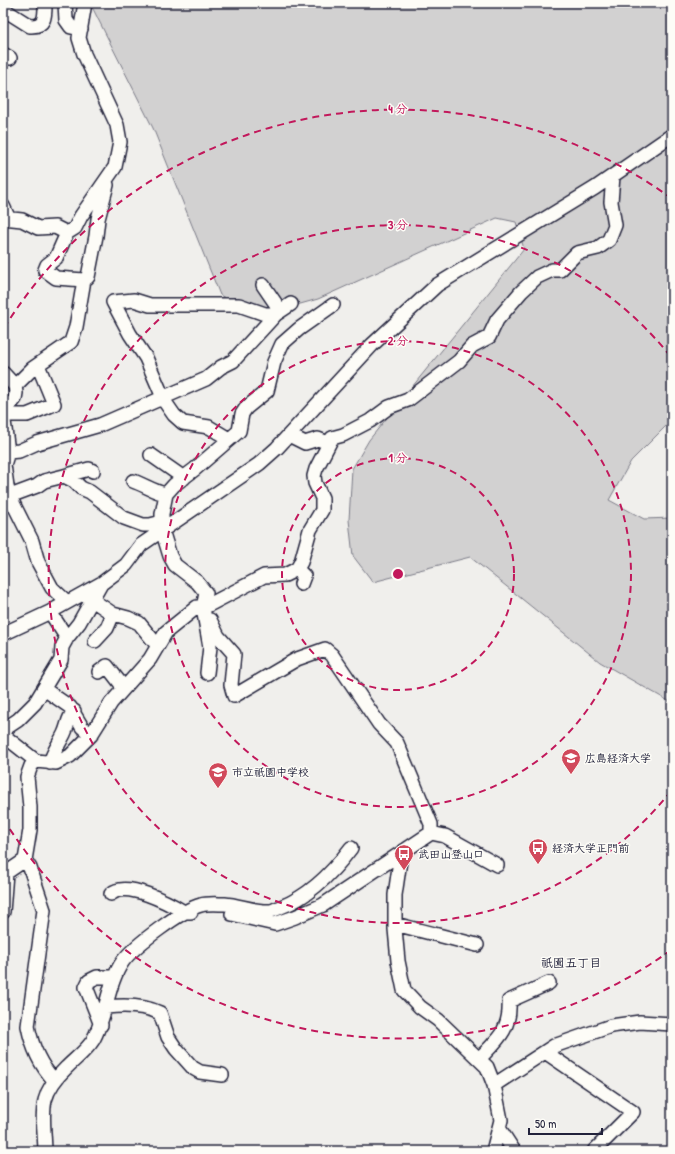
<svg xmlns="http://www.w3.org/2000/svg" width="675" height="1154" viewBox="0 0 675 1154" font-family="'Patrick Hand','Klee One',sans-serif">
<style>
.green{fill:#d2d1d1;stroke:#7a7a86}
.lines{fill:none;stroke-linecap:round;stroke-linejoin:round}
.minor-casing{stroke:#22223b;stroke-width:16}
.minor{stroke:#fdfcf7;stroke-width:13}
.ring{fill:none;stroke:#c2185b;stroke-width:2;stroke-dasharray:7 5}
.labels{text-anchor:middle;stroke-width:3;stroke-linejoin:round;paint-order:stroke}
.poi-label{font-size:11px;font-weight:bold;fill:#22223b;stroke:#fdfcf7;text-anchor:start}
.neighbourhood-label{font-size:12px;font-weight:bold;fill:#22223b;stroke:#fdfcf7}
.centre{fill:#c2185b;stroke:#fdfcf7;stroke-width:2}
.ring-label{font-size:12px;text-anchor:middle;font-weight:bold;fill:#c2185b;stroke:#fdfcf7;stroke-width:3;stroke-linejoin:round;paint-order:stroke}
</style>
<rect width="100%" height="100%" fill="#f0efec"/>
<filter id="ink" filterUnits="userSpaceOnUse"><feTurbulence type="fractalNoise" baseFrequency=".025" numOctaves="2"/><feDisplacementMap in="SourceGraphic" scale="8" xChannelSelector="R" yChannelSelector="G"/><feConvolveMatrix kernelMatrix="1 2 1 2 8 2 1 2 1" color-interpolation-filters="sRGB"/></filter>
<g filter="url(#ink)">
<path class="green" d="M90 3H672V420L631 461 609 500 644 519 672 518V703L600 662 470 557 373 582 353 556 349 520 352 469 369 440 524 249 516 222 497 218 318 299 279 310 249 312 220 295 153 128Z"/>
<g class="lines">
<defs>
<path id="minor" d="M65 3 66 20 71 27 81 29
M3 9 30 26C46 27 45 15 45 3
M3 54 10 58
M3 206 8 217
M3 218 22 220 38 228 55 227 67 233
M84 280 56 278 45 270 47 265 56 258 67 233 75 228 81 216 115 167 120 142 117 125 84 54 79 38 85 3
M263 285 280 310
M3 373 15 386 16 393 15 399 7 408 4 421 8 452 4 465 8 493 32 541 38 562 52 588 67 602
M15 386 33 368 71 342 76 327 84 280 88 277 96 236 98 219 107 185
M6 415H27L54 404 38 365
M289 435 305 443 318 439 328 443
M229 439 209 427 183 423 174 415 165 402 146 358 130 334 113 302 134 300 150 305H239L265 314H276
M8 452 19 451 37 443 100 425 206 379 221 367 233 361 276 314 291 304
M151 455 184 478
M64 476 89 469 93 471
M133 481C145 485 154 492 166 494
M10 496 37 486 44 481 64 476 74 481 81 488 90 492 124 518 143 525H150L162 522
M297 569 304 576 301 584
M85 595 113 614 128 618 139 623 157 645
M50 612 67 638
M210 620 218 636 234 654 231 685 234 696 297 659 325 649 332 655 379 724 397 743 431 824V833
M3 634 50 612 102 583 126 565 141 545 259 464 277 448 372 345 437 285 595 188 672 135
M95 641 107 628 113 614
M99 672 107 666 121 684 122 690
M207 673 210 647 203 608 206 593 197 582 175 565 170 556 162 530V514L166 494 174 485 195 469 239 431 242 414 246 408 267 391 274 362 282 344 299 329 333 305
M44 689 70 707 82 727 91 735
M3 730 18 720 35 703 61 660 62 647 67 638 79 623 101 584
M3 735 36 761 56 763 70 756 91 735 111 703 150 659 166 632 197 607 203 608 264 576 285 575 297 569 301 562 310 530 322 510V498L315 483 314 476 316 469 332 438 343 435 370 421 389 407 408 400 459 361 472 346 489 337 497 320 521 292 537 277 552 270H560L577 253 598 248 609 240 615 225 611 202 613 176
M36 761 31 766 27 777 30 807V830L25 860 30 868 44 910 28 1026C32 1047 39 1064 54 1080
M50 763C53 752 59 744 64 734 68 726 68 717 74 711
M401 854 395 895V929L398 961 404 990 420 1007 438 1020 487 1067 494 1085 501 1120 493 1151
M111 894C126 880 169 903 184 912H191
M3 912 6 873 25 860
M232 914 275 924 295 917 323 905 431 833 445 836 497 865
M395 924 477 945
M106 1007C124 1005 144 1005 160 1013L168 1037 176 1049 193 1068 200 1072 222 1075
M101 1025 86 987 89 981 97 977H114
M545 1052 633 1112 594 1151
M479 1059C497 1040 511 1030 509 1001L549 983
M494 1085 554 1046 611 1026 640 1022 672 1024
M499 1128 514 1151
M45 1151C44 1114 36 1097 66 1068 75 1059 87 1050 93 1040 107 1015 107 984 123 961 135 945 182 910 201 905 207 903 218 904 225 904 239 905 255 912 270 911 273 911 278 908 281 907 310 896 333 872 351 848"/>
</defs>
<use href="#minor" class="minor-casing"/>
<use href="#minor" class="minor"/>
</g>
</g>
<g class="ring">
<circle cx="398" cy="574" r="116"/>
<circle cx="398" cy="574" r="233"/>
<path d="M671 791A349 349 0 1 1 671 357"/>
<path d="M671 950A465 465 0 0 1 4 820M4 328A465 465 0 0 1 671 198"/>
</g>
<defs>
<symbol id="university-pin" viewBox="-11 -11 22 30"><path d="M0 17L-7.5 6A9.5 9.5 0 1 1 7.5 6Z" fill="#d1495b" stroke="#fdfcf7"/><path d="M0-5L7-2L0 1L-7-2ZM-4 1L0 2.5L4 1V4Q0 6-4 4Z" fill="#fff"/></symbol>
<symbol id="school-pin" viewBox="-11 -11 22 30"><path d="M0 17L-7.5 6A9.5 9.5 0 1 1 7.5 6Z" fill="#d1495b" stroke="#fdfcf7"/><path d="M0-5L7-2L0 1L-7-2ZM-4 1L0 2.5L4 1V4Q0 6-4 4Z" fill="#fff"/></symbol>
<symbol id="bus-pin" viewBox="-11 -11 22 30"><path d="M0 17L-7.5 6A9.5 9.5 0 1 1 7.5 6Z" fill="#d1495b" stroke="#fdfcf7"/><path d="M-5-6H5V4H4V6H2V4H-2V6H-4V4H-5ZM-3.5-4V0h7V-4ZM-3.5 1.2v1.5H-2V1.2ZM2 1.2v1.5H3.5V1.2Z" fill="#fff"/></symbol>
</defs>
<g fill-rule="evenodd">
<use href="#university-pin" x="560" y="747" width="22" height="30"/>
<use href="#school-pin" x="207" y="761" width="22" height="30"/>
<use href="#bus-pin" x="527" y="837" width="22" height="30"/>
<use href="#bus-pin" x="393" y="843" width="22" height="30"/>
</g>
<g class="labels">
<g class="poi-label">
<text x="585" y="762">広島経済大学</text>
<text x="232" y="776">市立祇園中学校</text>
<text x="552" y="852">経済大学正門前</text>
<text x="418" y="858">武田山登山口</text>
</g>
<g class="neighbourhood-label">
<text x="571" y="967">祇園五丁目</text>
</g>
</g>
<circle cx="398" cy="574" r="6" class="centre"/>
<g class="ring-label">
<text x="398" y="113">4 分</text>
<text x="398" y="229">3 分</text>
<text x="398" y="345">2 分</text>
<text x="398" y="462">1 分</text>
</g>
<rect width="675" height="1154" fill="none" stroke="#fdfcf7" stroke-width="16"/>
<rect x="8" y="8" width="659" height="1138" fill="none" stroke="#22223b" stroke-width="1.5" filter="url(#ink)"/>
<path d="M529 1128v6h73v-6" fill="none" stroke="#22223b" stroke-width="2"/>
<text x="535" y="1128" font-size="12" fill="#22223b" stroke="#fdfcf7" stroke-width="3" paint-order="stroke">50 m</text>
</svg>
